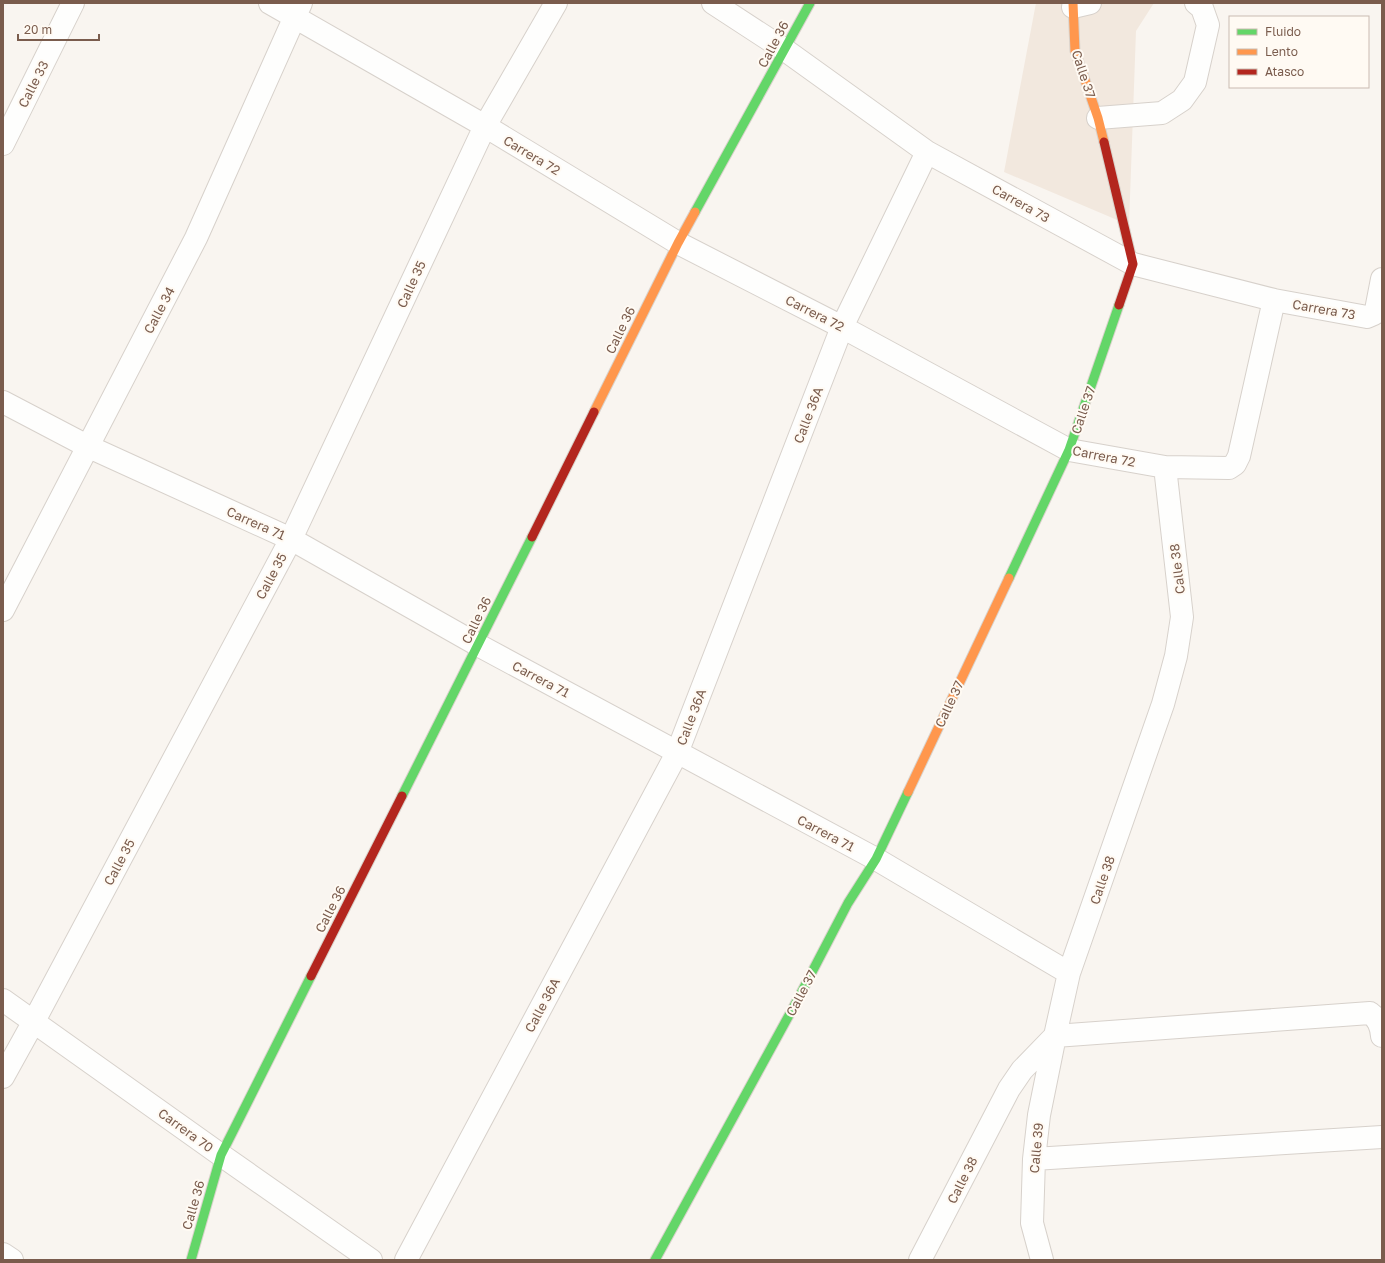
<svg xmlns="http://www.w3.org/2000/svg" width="1385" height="1263" viewBox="0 0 1385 1263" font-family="'Golos Text',sans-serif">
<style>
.residential{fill:#f2e8de}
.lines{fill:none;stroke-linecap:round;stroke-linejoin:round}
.street-casing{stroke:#d7d1cb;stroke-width:24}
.fast-casing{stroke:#d9d2cb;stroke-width:11}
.slow-casing{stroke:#d9d2cb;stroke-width:11}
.jam-casing{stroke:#d9d2cb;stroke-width:11}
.street{stroke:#fefefd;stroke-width:22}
.fast{stroke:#63d668;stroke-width:9}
.slow{stroke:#ff974d;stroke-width:9}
.jam{stroke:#b3261e;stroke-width:9}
.labels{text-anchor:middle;stroke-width:4;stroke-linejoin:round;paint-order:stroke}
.street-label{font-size:13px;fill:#7a5c4d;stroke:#fffaf3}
</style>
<rect width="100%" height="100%" fill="#f9f5f0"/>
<path class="residential" d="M1036 3H1154L1136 31 1129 225 1004 172Z"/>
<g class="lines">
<defs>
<path id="street" d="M270 3 485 126 678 243 842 327 1069 450 1165 467 1229 468 1235 464 1239 456 1274 300
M713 3 785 50 927 152 1133 264 1274 300 1367 317 1374 314 1376 310 1382 279
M1073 7 1090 3
M1098 118 1162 113 1182 100 1195 82 1208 25 1202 8 1196 3
M3 144 73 3
M3 402 87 446 291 539 478 645 876 859 1069 973
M3 610 196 238 301 3
M3 1000 221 1155 371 1260
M3 1077 34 1021 291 539 485 126 556 3
M1034 1159 1382 1137
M3 1254 12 1260
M406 1260 677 753 842 327 927 152
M920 1260 1009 1089 1022 1070 1055 1036 1069 973 1163 704 1176 656 1182 617 1165 467
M1042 1260 1032 1223 1034 1159 1039 1115 1055 1036 1370 1013C1378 1019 1381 1025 1382 1036"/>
<path id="fast" d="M695 212 810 3
M1009 578 1069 450 1119 305
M402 796 532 537
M191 1260 221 1155 311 976
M655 1260 799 997 848 903 876 859 908 792"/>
<path id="slow" d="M1073 3 1075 51 1098 118 1104 142
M594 412 678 243 695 212
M908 792 1009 578"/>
<path id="jam" d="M1104 142 1133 264 1119 305
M532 537 594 412
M311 976 402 796"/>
</defs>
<use href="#street" class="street-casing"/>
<use href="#fast" class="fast-casing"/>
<use href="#slow" class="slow-casing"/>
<use href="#jam" class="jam-casing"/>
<use href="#street" class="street"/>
<use href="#fast" class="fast"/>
<use href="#slow" class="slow"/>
<use href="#jam" class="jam"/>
</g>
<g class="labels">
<g class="street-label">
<text transform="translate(773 44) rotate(-62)" y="5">Calle 36</text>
<text transform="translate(1084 74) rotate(72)" y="5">Calle 37</text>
<text transform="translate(33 84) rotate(-63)" y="5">Calle 33</text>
<text transform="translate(532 155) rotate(31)" y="5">Carrera 72</text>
<text transform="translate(1021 203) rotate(29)" y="5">Carrera 73</text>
<text transform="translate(411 284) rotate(-65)" y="5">Calle 35</text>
<text transform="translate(1324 309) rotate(10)" y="5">Carrera 73</text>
<text transform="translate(159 310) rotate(-62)" y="5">Calle 34</text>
<text transform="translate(815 313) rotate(27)" y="5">Carrera 72</text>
<text transform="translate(620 330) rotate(-64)" y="5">Calle 36</text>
<text transform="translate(1083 410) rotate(-71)" y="5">Calle 37</text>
<text transform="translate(808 415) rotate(-69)" y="5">Calle 36A</text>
<text transform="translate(1104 456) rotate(11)" y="5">Carrera 72</text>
<text transform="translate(256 523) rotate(24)" y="5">Carrera 71</text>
<text transform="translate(1177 569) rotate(-97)" y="5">Calle 38</text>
<text transform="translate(271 576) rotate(-62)" y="5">Calle 35</text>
<text transform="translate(476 620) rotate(-64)" y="5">Calle 36</text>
<text transform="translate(541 679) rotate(28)" y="5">Carrera 71</text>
<text transform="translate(949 704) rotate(-65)" y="5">Calle 37</text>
<text transform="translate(691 717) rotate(-69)" y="5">Calle 36A</text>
<text transform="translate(826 833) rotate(28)" y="5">Carrera 71</text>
<text transform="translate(119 862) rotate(-62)" y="5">Calle 35</text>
<text transform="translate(1102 880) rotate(-71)" y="5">Calle 38</text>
<text transform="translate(330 909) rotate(-63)" y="5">Calle 36</text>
<text transform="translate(801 993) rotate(-62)" y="5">Calle 37</text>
<text transform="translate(542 1005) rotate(-62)" y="5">Calle 36A</text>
<text transform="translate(186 1130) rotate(36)" y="5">Carrera 70</text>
<text transform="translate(1036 1148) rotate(-85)" y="5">Calle 39</text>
<text transform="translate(962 1180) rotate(-63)" y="5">Calle 38</text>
<text transform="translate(193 1205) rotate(-74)" y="5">Calle 36</text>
</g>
</g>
<rect width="1385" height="1263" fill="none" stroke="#7a5c4d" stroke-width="8"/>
<rect x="1229" y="16" width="140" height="72" fill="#fffaf3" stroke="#cabbb1"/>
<rect x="1237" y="29" width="20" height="6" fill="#63d668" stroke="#cabbb1"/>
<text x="1265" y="36" font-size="12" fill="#7a5c4d">Fluido</text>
<rect x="1237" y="49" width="20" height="6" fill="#ff974d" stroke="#cabbb1"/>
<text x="1265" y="56" font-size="12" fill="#7a5c4d">Lento</text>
<rect x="1237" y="69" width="20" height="6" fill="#b3261e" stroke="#cabbb1"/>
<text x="1265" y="76" font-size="12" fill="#7a5c4d">Atasco</text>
<path d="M18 34v6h81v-6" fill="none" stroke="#7a5c4d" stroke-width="2"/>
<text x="24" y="34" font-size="12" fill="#7a5c4d" stroke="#fffaf3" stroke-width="3" paint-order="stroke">20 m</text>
</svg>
